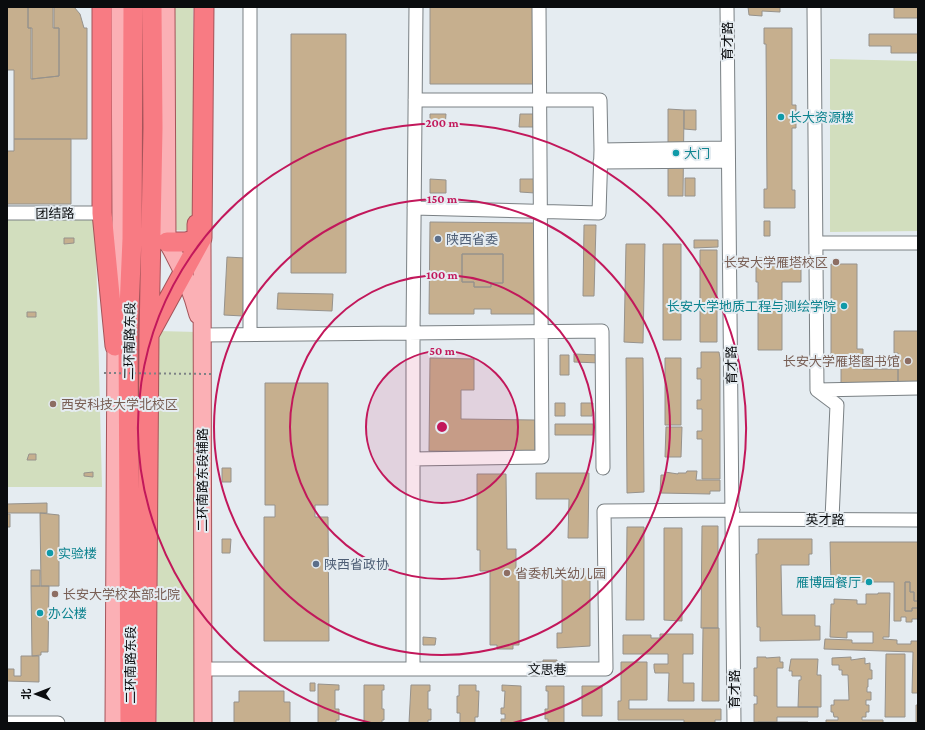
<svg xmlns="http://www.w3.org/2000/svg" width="925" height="730" viewBox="0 0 925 730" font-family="'Crimson Pro','Noto Sans SC',serif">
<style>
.green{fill:#d2debe}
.building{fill:#c6af8e;stroke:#96928c;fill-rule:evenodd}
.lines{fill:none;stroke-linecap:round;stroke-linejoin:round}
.minor-casing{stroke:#7a8084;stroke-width:15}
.major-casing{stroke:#a5545a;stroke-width:19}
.highway-casing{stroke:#a5545a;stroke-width:21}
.minor{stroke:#fff;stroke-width:13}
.major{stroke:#fbb0b5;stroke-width:17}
.highway{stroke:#f87b83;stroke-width:19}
.path-bridge{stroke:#7d8286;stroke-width:2;stroke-dasharray:2 3;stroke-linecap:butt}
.ring{fill:none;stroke:#c2185b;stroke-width:2}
.culture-dot{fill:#0f9aa8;stroke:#e5ecf1;stroke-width:1.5}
.service-dot{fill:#5c6f8a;stroke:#e5ecf1;stroke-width:1.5}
.education-dot{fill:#8d6e63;stroke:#e5ecf1;stroke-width:1.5}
.labels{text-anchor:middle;stroke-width:4;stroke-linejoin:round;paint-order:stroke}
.street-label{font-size:13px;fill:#0a0c0e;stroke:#e5ecf1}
.culture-label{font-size:13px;fill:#0d838f;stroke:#e5ecf1;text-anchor:start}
.service-label{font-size:13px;fill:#4e5e75;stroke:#e5ecf1;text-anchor:start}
.education-label{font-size:13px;fill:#785e54;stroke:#e5ecf1;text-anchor:start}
.centre{fill:#c2185b;stroke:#e5ecf1;stroke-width:2}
.ring-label{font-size:12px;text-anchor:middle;font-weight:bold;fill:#c2185b;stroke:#e5ecf1;stroke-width:4;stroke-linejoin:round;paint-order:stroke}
</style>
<rect width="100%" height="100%" fill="#e5ecf1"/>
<path class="green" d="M175 7H193V228L190 231 174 230Z
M830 59 918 61V231L830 232Z
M95 212 102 487H7V213Z
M158 331 197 332 194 723H157Z"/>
<path class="building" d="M7 7H28V28H31V79L59 76V28H54V7H74L80 14 84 28H87V139H14V70H7Z
M28 7H53V28H59V76L32 79V28H28Z
M430 7H535V84H430Z
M748 7H780V12L762 11V16L749 15Z
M894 7H918V18H894Z
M764 28H792V105H796V128H792V190H795V208H764V189H767L766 44H764Z
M291 34H346V273H291Z
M869 34H918V53H891V46H869Z
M668 109 684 110 683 196H668Z
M684 110H696V130L684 129Z
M430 114H446L445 127H430Z
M520 114H535V127H519Z
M14 139H71V204H7V151H14Z
M685 178H695V196H685Z
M430 179 446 180V193H430Z
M520 179H535V193L520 192Z
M764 221H770V236H764Z
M430 222 536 223 535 314H491V309H474V314H429ZM462 254H503V283H491V287H474V282H462Z
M584 225H596L594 296H583Z
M64 238H74V243L64 244Z
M694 240H718V247L694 248Z
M626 244H645L643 343 624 342Z
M663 244H681V340H663Z
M700 250H717V342H700Z
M462 254H503V283H491V287H474V282H462Z
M227 257 245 258 243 316 224 315Z
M756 258H801V282H782V350H758V282H756Z
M831 264H857V349H863V369H898V384L841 387V356H831Z
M278 293 333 294 332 311 277 309Z
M27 312H36V317H27Z
M894 331H918V384H898V353H894Z
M701 352H719L720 358V479H702V439H697V431H702V409H697V400H701V379H697V368H701Z
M574 354 600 355V363L574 362Z
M560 355H569V375H560Z
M430 358 474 359V390H461V419L535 420V452L429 451Z
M626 358H643L644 492 627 493Z
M665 358H681V425H665Z
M265 383H328V505H315V517H328L329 641H264V517H275V505H265Z
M555 403H565V416H555Z
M581 403H593L592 416H581Z
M555 424H593V435H555Z
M666 427H682L681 457H665Z
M29 454H36V460H27Z
M222 468H231V482H222Z
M687 471H697L696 480H720V491H710V494L660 493 661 475H665V472L678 474V473H686Z
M93 472V477L84 476V473Z
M536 473H589L588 538H568L569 499H536Z
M477 474H506L507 549H516V570H519V645H513V649H497V645H490V571H480V550H477Z
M47 503V513H7V504Z
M40 513 59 515V586H41Z
M7 514H10V527H7Z
M702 526H718V628H701Z
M627 527H644V620H626Z
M664 528H682V621L664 620Z
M222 539H231L230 553H222Z
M758 539H812V554H809V565H781L782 615H815V626H820V640L760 641V627H757L756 554H758Z
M830 542H918V601H914V592H910V582H905V611H912V608H918V619H912V622H906V617H901V621H894V582H831Z
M562 569H590V646L557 648V633H562Z
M31 570H40V586H31Z
M905 582H910V592H914V601H918V608H912V611H905Z
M31 586H49L48 652H41V655L32 656Z
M878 593H890L889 637H883V639L897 640V644H911V641H918V693H912L913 652 824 649 825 639 852 640V643H873V632H847V638L830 637 831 604H834V599L857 600V604H866V594H878Z
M703 628H719V701H702Z
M660 634H693V654H683V683H694V701H668L669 673H655L654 668V664H668V654H623V635H651V638H660Z
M423 637 436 638 435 645H423Z
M886 654H905V717H885Z
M21 656H39V682L7 681V669H14V676H21Z
M757 657H766V658L780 657V662H783V668H777V707H818V717H777V722H754V704H757V696H754V668H757Z
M851 657V660L865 658V664L870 663V670H872V679H868V687H867V692H871V700H866V705H869V712H866V717H862V720H883V723H826V720H838V717H834L833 712H831V705H834V700H849L848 675H842V670H839V665H832V658Z
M791 659H818L817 675H821V707H798L799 680H801V676H792V671H789Z
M543 660H557V664H543Z
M621 662H647V700H629V709H721V720H715V723H684V720H618V701H621Z
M310 683H315V691H310Z
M318 684 339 685V690H335V709H339V720H336V723H318Z
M364 685H384V690H382V709H384V720H382V723H364Z
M411 685H430V691H428V709H431V720H428V723H409Z
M459 685H476V691H479L478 717H475V723H478H457L460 722V713H457V696H459Z
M502 685 521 686V723H501V719H505V714H501V708H504L505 691H502Z
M546 686H564V723H548V719H545V709H548V691H546Z
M582 686H602V716H582Z
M239 691H284V702H290V723H234V702H239Z
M916 705H918V723H916Z
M758 722H808V723H758Z"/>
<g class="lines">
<defs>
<path id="minor" d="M727 7 734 723
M814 7 817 390
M601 150 727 148
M600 162 728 161
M414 208 599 213 601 150 600 100H415
M7 213H102
M816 243H918
M250 334V7
M202 335 602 331 603 468
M413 459 542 457 539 7
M733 519 918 520
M832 519 837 405 817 390 918 388
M202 669H606L604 511 733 510
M413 669V333L416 7
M7 723H58"/>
<path id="major" d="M166 7 167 242
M162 233C177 258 191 287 198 315
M202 238 203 723
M117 305 121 220 120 7
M114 723 116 333"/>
<path id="highway" d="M102 7V213L115 346
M167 242H186L194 240 197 234V224
M150 333 202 238 204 7
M130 723 128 332 132 239 133 7
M146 723 149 336 153 128 152 7"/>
</defs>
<use href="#minor" class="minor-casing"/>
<use href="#major" class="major-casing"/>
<use href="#highway" class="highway-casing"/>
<use href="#minor" class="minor"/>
<use href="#major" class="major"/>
<use href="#highway" class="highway"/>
<path class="path-bridge" d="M104 373 214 374"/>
</g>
<circle cx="442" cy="427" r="76" fill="#c2185b" fill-opacity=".12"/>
<g class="ring">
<circle cx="442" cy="427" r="76"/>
<circle cx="442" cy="427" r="152"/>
<circle cx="442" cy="427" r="228"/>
<path d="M371 723A304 304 0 1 1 513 723"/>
</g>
<g class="culture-dot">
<circle cx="781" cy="117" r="4"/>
<circle cx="676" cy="153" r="4"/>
<circle cx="844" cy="306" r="4"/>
<circle cx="50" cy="553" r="4"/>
<circle cx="869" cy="582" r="4"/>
<circle cx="40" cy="613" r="4"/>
</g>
<g class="service-dot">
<circle cx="438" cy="239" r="4"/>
<circle cx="316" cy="564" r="4"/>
</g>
<g class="education-dot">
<circle cx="836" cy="262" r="4"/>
<circle cx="908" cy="361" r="4"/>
<circle cx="53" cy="404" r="4"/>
<circle cx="507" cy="573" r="4"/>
<circle cx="55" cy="594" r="4"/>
</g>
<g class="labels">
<g class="street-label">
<text transform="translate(727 41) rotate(-90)" y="5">育才路</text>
<text transform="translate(55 213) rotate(-1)" y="5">团结路</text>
<text transform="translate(129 341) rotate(-89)" y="5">二环南路东段</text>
<text transform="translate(731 365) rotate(-91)" y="5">育才路</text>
<text transform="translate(202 480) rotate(-90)" y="5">二环南路东段辅路</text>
<text x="825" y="524">英才路</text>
<text transform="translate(130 665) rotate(-90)" y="5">二环南路东段</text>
<text x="547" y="674">文思巷</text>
<text transform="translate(734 689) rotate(-90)" y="5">育才路</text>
</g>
<g class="culture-label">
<text x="789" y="122">长大资源楼</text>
<text x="684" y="158">大门</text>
<text x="836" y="311" text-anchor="end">长安大学地质工程与测绘学院</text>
<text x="58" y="558">实验楼</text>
<text x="861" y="587" text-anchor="end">雁博园餐厅</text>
<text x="48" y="618">办公楼</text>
</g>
<g class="service-label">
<text x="446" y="244">陕西省委</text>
<text x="324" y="569">陕西省政协</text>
</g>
<g class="education-label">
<text x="828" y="267" text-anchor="end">长安大学雁塔校区</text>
<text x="900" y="366" text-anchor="end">长安大学雁塔图书馆</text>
<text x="61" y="409">西安科技大学北校区</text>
<text x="515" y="578">省委机关幼儿园</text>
<text x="63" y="599">长安大学校本部北院</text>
</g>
</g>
<circle cx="442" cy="427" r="6" class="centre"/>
<g class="ring-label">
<text x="442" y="127">200 m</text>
<text x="442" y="203">150 m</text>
<text x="442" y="279">100 m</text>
<text x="442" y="355">50 m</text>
</g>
<rect width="925" height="730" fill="none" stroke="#0a0c0e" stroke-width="16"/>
<g transform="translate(36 694) rotate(270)" stroke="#e5ecf1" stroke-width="3" paint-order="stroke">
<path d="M0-3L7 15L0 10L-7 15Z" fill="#0a0c0e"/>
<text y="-6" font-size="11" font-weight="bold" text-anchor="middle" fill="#0a0c0e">北</text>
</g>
</svg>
